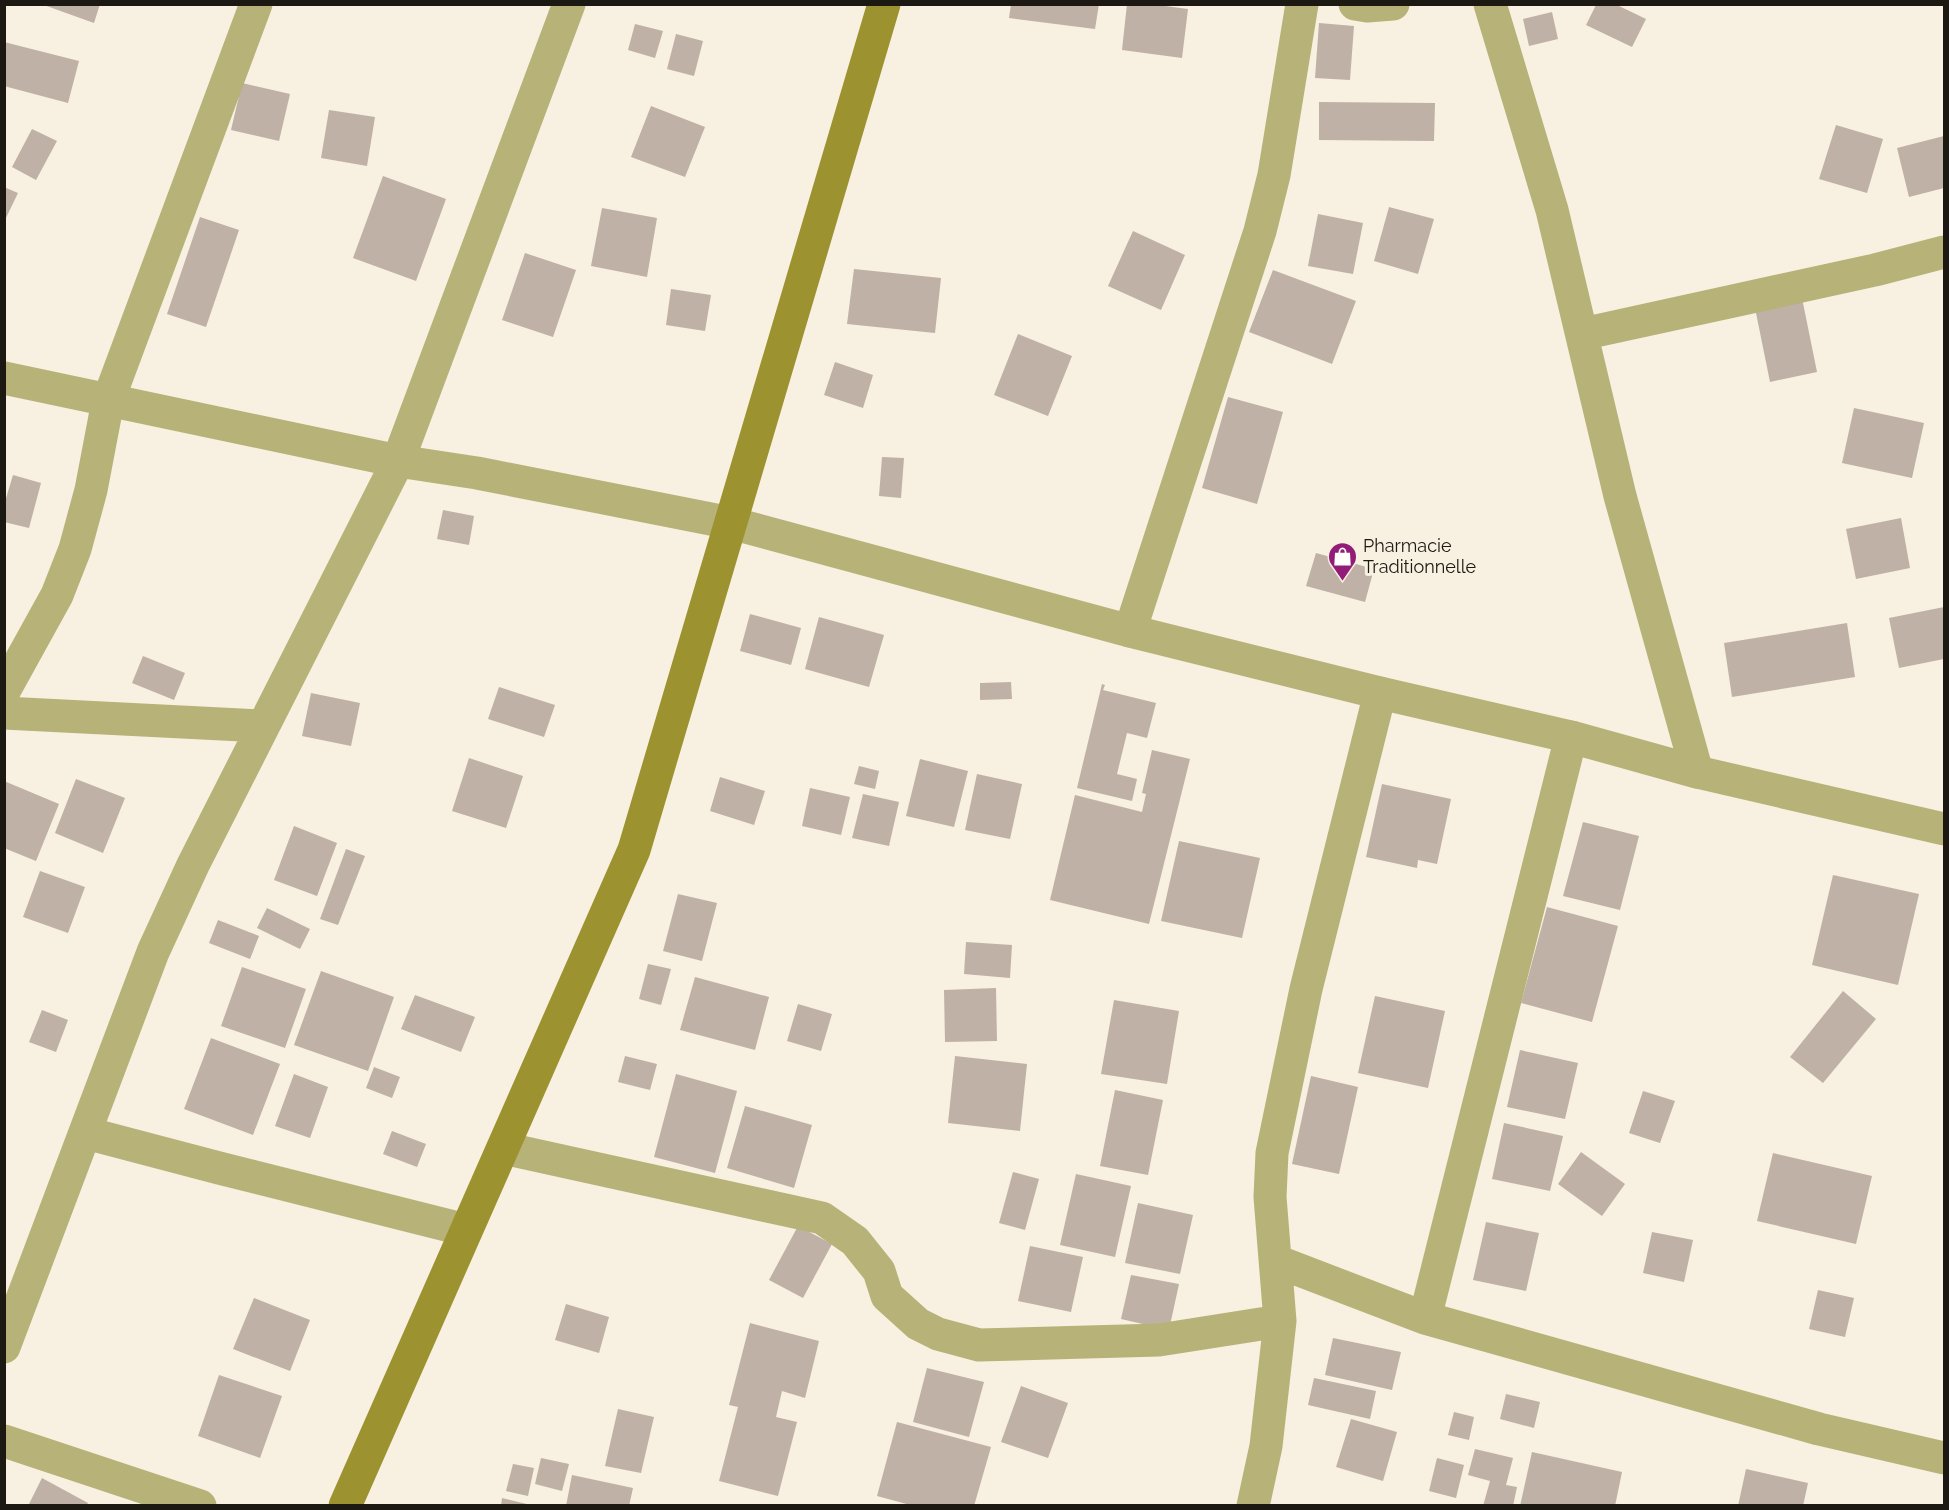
<svg xmlns="http://www.w3.org/2000/svg" width="1949" height="1510" viewBox="0 0 1949 1510" font-family="Raleway,sans-serif">
<style>
.building{fill:#bfb1a5}
.lines{fill:none;stroke-linecap:round;stroke-linejoin:round}
.minor{stroke:#b7b277;stroke-width:33}
.tertiary{stroke:#b7b277;stroke-width:33}
.secondary{stroke:#9c922f;stroke-width:33}
.labels{text-anchor:middle;stroke-width:6;stroke-linejoin:round;paint-order:stroke}
.poi-label{font-size:18px;fill:#1c1913;stroke:#f8f0e0;text-anchor:start}
</style>
<rect width="100%" height="100%" fill="#f8f0e0"/>
<path class="building" d="M41 4H100L94 23Z
M1011 4H1099L1095 29 1009 18Z
M1127 4H1150L1188 9 1182 58 1122 50Z
M1596 5H1617L1646 19 1632 47 1586 25Z
M1552 12 1558 39 1529 46 1523 19Z
M1319 23 1354 26 1350 80 1315 78Z
M635 24 663 31 655 58 628 50Z
M676 34 703 41 694 76 667 69Z
M4 42 79 61 68 103 4 86Z
M242 83 290 94 279 141 231 130Z
M1319 102 1435 103 1434 141 1319 140Z
M651 106 705 127 685 177 631 157Z
M329 110 375 117 367 166 321 158Z
M1836 125 1883 139 1867 193 1819 179Z
M32 129 57 141 36 180 12 167Z
M1944 136V188L1909 197 1897 148Z
M383 176 446 199 416 281 353 258Z
M4 187 18 193 4 222Z
M1389 207 1434 219 1418 274 1374 261Z
M602 208 657 218 647 277 591 266Z
M1318 214 1363 223 1353 274 1308 266Z
M200 217 239 230 206 327 167 314Z
M1133 231 1185 255 1161 310 1108 286Z
M525 253 576 270 553 337 502 320Z
M854 269 941 278 935 333 847 324Z
M1273 270 1356 301 1332 364 1249 332Z
M671 289 711 295 705 331 666 325Z
M1802 298 1817 372 1770 382 1755 308Z
M1018 334 1072 356 1048 416 994 395Z
M835 362 873 375 863 408 824 395Z
M1228 397 1283 412 1257 504 1202 488Z
M1854 408 1924 423 1912 478 1842 463Z
M882 457 904 458 901 498 879 496Z
M13 475 41 483 29 528 4 522V505Z
M443 510 474 516 469 545 437 539Z
M1901 518 1910 568 1856 579 1846 529Z
M1316 553 1374 569 1365 602 1306 586Z
M1944 607V659L1899 668 1889 618Z
M750 614 801 628 791 665 740 651Z
M819 617 884 635 869 687 805 669Z
M1847 623 1855 677 1732 697 1724 643Z
M143 656 185 673 174 700 132 683Z
M1011 682 1012 699 980 700V683Z
M1102 684 1105 685 1103 690 1156 703 1147 738 1127 733 1117 774 1137 779 1132 801 1077 788Z
M499 687 555 705 544 737 488 719Z
M311 693 360 703 351 746 302 736Z
M1152 750 1190 759 1149 924 1050 900 1075 795 1142 812 1146 794 1142 793Z
M469 758 523 776 506 828 452 811Z
M920 759 968 771 954 827 906 816Z
M859 766 879 771 875 789 854 784Z
M977 774 1022 784 1010 839 965 830Z
M720 777 765 791 754 825 710 811Z
M76 779 125 798 103 853 55 833Z
M4 781 59 804 36 861 4 848Z
M1382 784 1451 799 1437 864 1418 860 1417 868 1366 857Z
M810 788 850 797 841 835 802 826Z
M863 794 899 802 889 846 852 838Z
M1583 822 1639 836 1620 910 1563 896Z
M294 826 337 843 317 896 274 880Z
M1179 841 1260 858 1242 938 1161 921Z
M346 849 365 856 338 925 320 919Z
M40 871 85 887 68 933 23 917Z
M1833 875 1919 894 1898 985 1812 965Z
M678 894 717 903 702 961 663 951Z
M1547 907 1618 926 1592 1022 1521 1003Z
M267 908 310 929 300 949 257 928Z
M218 920 259 936 250 959 209 943Z
M966 942 1012 945 1010 978 964 974Z
M648 964 671 969 661 1005 639 999Z
M242 967 306 989 285 1048 221 1026Z
M321 971 394 997 368 1071 294 1045Z
M695 977 769 997 755 1050 680 1030Z
M996 988 997 1041 945 1042 944 990Z
M1843 991 1876 1019 1823 1083 1790 1057Z
M415 995 475 1017 461 1052 401 1029Z
M1375 996 1445 1011 1428 1088 1358 1073Z
M1114 1000 1179 1011 1167 1084 1101 1074Z
M798 1004 832 1014 821 1051 787 1041Z
M42 1010 68 1020 56 1052 29 1042Z
M211 1038 280 1064 253 1135 184 1109Z
M1520 1050 1578 1063 1565 1119 1507 1107Z
M625 1056 657 1064 650 1090 618 1082Z
M955 1056 1027 1064 1020 1131 948 1123Z
M374 1067 400 1077 392 1098 366 1088Z
M294 1074 328 1087 310 1138 275 1126Z
M676 1074 737 1091 715 1173 654 1157Z
M1311 1076 1358 1087 1339 1174 1292 1164Z
M1115 1090 1163 1100 1148 1175 1100 1166Z
M1643 1091 1675 1101 1660 1143 1629 1133Z
M745 1106 812 1125 794 1188 727 1168Z
M1504 1123 1563 1136 1550 1191 1492 1179Z
M392 1131 426 1144 417 1167 383 1154Z
M1581 1152 1625 1184 1602 1216 1558 1184Z
M1773 1153 1872 1176 1856 1244 1757 1221Z
M1013 1172 1039 1179 1025 1230 999 1223Z
M1076 1174 1131 1186 1115 1257 1060 1245Z
M1138 1203 1193 1215 1180 1274 1125 1263Z
M1486 1222 1539 1233 1526 1291 1473 1280Z
M798 1226 832 1244 803 1298 769 1280Z
M1652 1232 1693 1240 1684 1282 1643 1273Z
M1030 1246 1083 1257 1071 1312 1018 1301Z
M1131 1275 1179 1284 1169 1330 1121 1319Z
M1818 1290 1854 1298 1845 1337 1809 1329Z
M254 1298 310 1320 290 1371 233 1349Z
M566 1304 609 1317 599 1353 555 1340Z
M750 1323 819 1341 805 1398 782 1391 776 1417 797 1422 778 1496 719 1481 738 1407 729 1405Z
M1333 1338 1401 1352 1392 1390 1325 1375Z
M927 1368 984 1382 969 1437 913 1422Z
M219 1375 282 1396 260 1458 198 1436Z
M1314 1378 1376 1391 1370 1419 1308 1405Z
M1021 1386 1068 1403 1048 1458 1001 1442Z
M1506 1394 1540 1402 1534 1428 1500 1419Z
M618 1409 654 1417 641 1473 605 1466Z
M1454 1412 1474 1417 1469 1440 1448 1435Z
M1351 1419 1397 1432 1383 1481 1336 1467Z
M897 1422 991 1447 974 1506H914L877 1496Z
M1475 1449 1513 1458 1506 1485 1517 1487 1513 1506H1483L1490 1481 1468 1475Z
M1532 1452 1622 1472 1615 1506H1520Z
M541 1458 569 1464 562 1491 535 1484Z
M1437 1458 1464 1465 1456 1498 1429 1491Z
M513 1464 534 1468 528 1496 506 1491Z
M1746 1469 1808 1483 1803 1506H1738Z
M572 1475 633 1488 629 1506H566Z
M42 1478 88 1503 86 1506H28Z
M502 1498 531 1505V1506H501Z"/>
<g class="lines">
<path class="minor" d="M1355 4 1367 6 1393 4
M1490 4 1552 210 1620 496 1697 772
M1582 334 1875 270 1944 252
M1130 631 1260 231 1274 175 1302 4
M4 691 57 595 75 549 91 490 108 401 256 4
M4 713 263 726
M86 1133 219 1168 466 1230
M503 1148 822 1218 855 1241 879 1271 887 1296 918 1324 938 1334 979 1345 1159 1340 1280 1321
M1276 1261 1425 1318 1571 737
M1425 1318 1819 1429 1944 1458
M4 1347 153 952 193 865 398 461 569 4
M4 1441 200 1506
M1253 1506 1266 1446 1280 1321 1270 1197 1272 1153 1306 989 1380 693"/>
<path class="tertiary" d="M4 378 398 461 477 473 731 523 1130 631 1380 693 1571 737 1697 772 1944 829"/>
<path class="secondary" d="M345 1506 634 850 884 4"/>
</g>
<defs>
<symbol id="shop-pin" viewBox="-11 -11 22 30"><path d="M0 17L-7.5 6A9.5 9.5 0 1 1 7.5 6Z" fill="#931c79" stroke="#f8f0e0"/><path d="M-5-2.5h2.3a2.7 3.5 0 0 1 5.4 0H5L5.5 6h-11ZM-1.5-2.5h3a1.5 2.3 0 0 0-3 0Z" fill="#fff"/></symbol>
</defs>
<g fill-rule="evenodd">
<use href="#shop-pin" x="1326" y="540" width="33" height="45"/>
</g>
<g class="labels">
<g class="poi-label">
<text x="1363" y="552">Pharmacie<tspan x="1363" dy="21">Traditionnelle</tspan></text>
</g>
</g>
<rect width="1949" height="1510" fill="none" stroke="#1c1913" stroke-width="12"/>
</svg>
